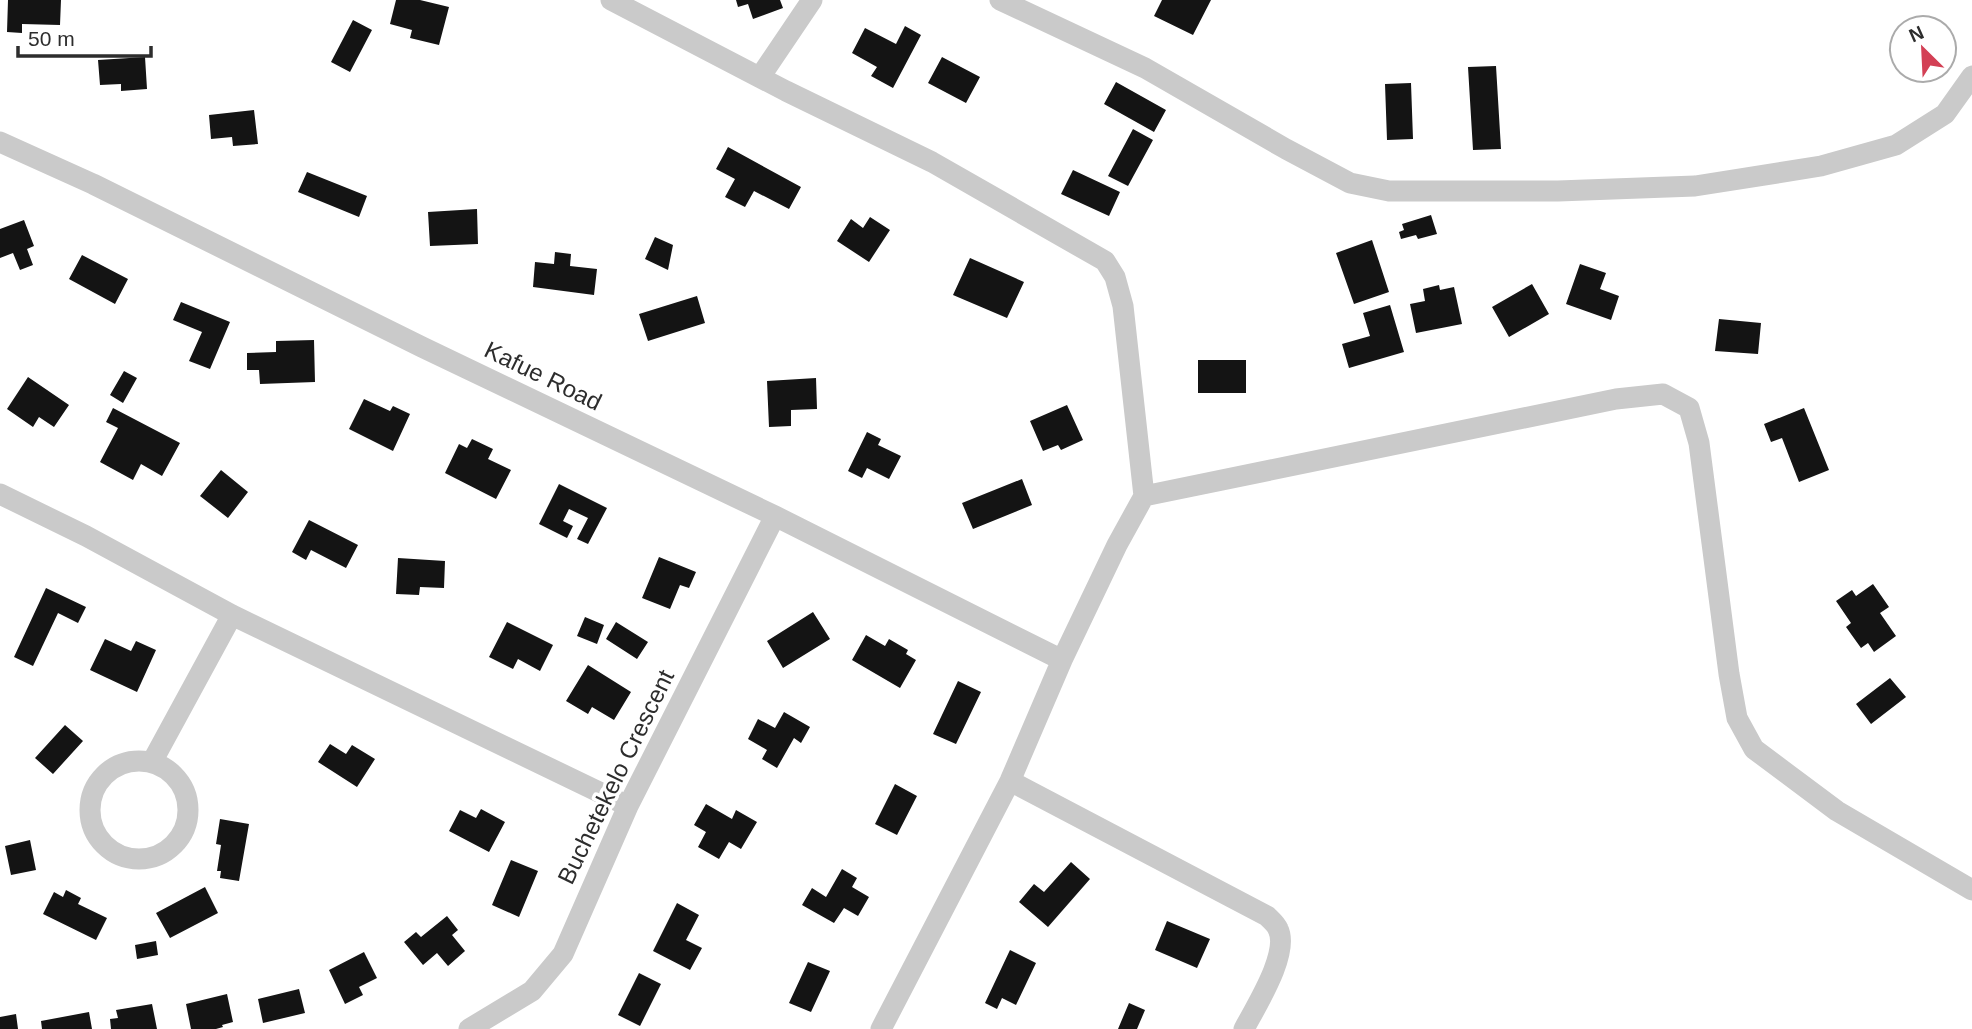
<svg xmlns="http://www.w3.org/2000/svg" width="1972" height="1029" viewBox="0 0 1972 1029" font-family="Helvetica,sans-serif">
<style>
.building{fill:#141414}
.lines{fill:none;stroke-linecap:round;stroke-linejoin:round}
.minor{stroke:#cacaca;stroke-width:21}
.labels{text-anchor:middle;stroke-width:7;stroke-linejoin:round;paint-order:stroke}
.street-label{font-size:24px;fill:#2d2d2d;stroke:#fff}
</style>
<rect width="100%" height="100%" fill="#fff"/>
<path class="building" d="M8 0H61L60 25 22 24V33L7 32Z
M396 0H420L449 7 439 45 410 38 412 30 390 24Z
M736 0H780L783 8 753 19 748 4 738 7Z
M1162 0H1211L1193 35 1154 16Z
M353 20 372 30 350 72 331 62Z
M905 26 921 35 893 88 871 76 877 67 852 53 865 28 896 44Z
M145 57 147 89 121 91V84L100 85 98 60Z
M942 57 980 77 966 103 928 83Z
M1496 66 1501 149 1473 150 1468 67Z
M1116 82 1166 110 1154 132 1104 104Z
M1411 83 1413 139 1387 140 1385 84Z
M254 110 258 144 233 146 232 137 211 139 209 115Z
M1133 129 1153 140 1128 186 1108 176Z
M728 147 801 187 789 209 754 191 745 207 725 197 735 179 716 169Z
M1073 170 1120 192 1109 216 1061 194Z
M307 172 367 196 359 217 298 192Z
M477 209 478 244 430 246 428 212Z
M1431 215 1437 234 1418 239 1416 235 1401 239 1399 232 1404 230 1402 224Z
M870 217 890 230 869 262 837 241 851 219 863 228Z
M24 220 34 246 27 249 33 265 20 270 13 253 0 258V229Z
M655 237 673 245 668 270 645 259Z
M1372 240 1389 292 1354 304 1336 253Z
M555 252 571 254 570 266 597 269 594 295 533 287 535 262 554 264Z
M82 255 128 279 115 304 69 279Z
M970 258 1024 282 1007 318 953 295Z
M1580 264 1606 273 1600 289 1619 296 1611 320 1566 304Z
M1532 284 1549 314 1509 337 1492 307Z
M1439 285 1440 290 1454 287 1462 324 1416 333 1410 304 1425 301 1423 289Z
M697 296 705 323 648 341 639 314Z
M181 302 230 322 210 369 189 361 202 332 173 320Z
M1390 305 1404 352 1349 368 1342 344 1370 336 1363 313Z
M1719 319 1761 323 1758 354 1715 351Z
M314 340 315 382 260 384 259 370H247V353L276 352V341Z
M1198 360H1246V393H1198Z
M124 371 137 378 123 403 110 395Z
M28 377 69 405 54 427 39 417 33 427 7 409Z
M816 378 817 409 791 410V426L769 427 767 381Z
M364 399 390 411 393 406 410 414 393 451 349 429Z
M1067 405 1083 440 1061 450 1058 445 1043 451 1030 421Z
M113 408 180 443 162 476 141 464 133 480 100 462 118 428 106 422Z
M1804 408 1829 470 1799 482 1782 438 1771 442 1764 424Z
M867 432 881 439 878 445 901 456 889 479 867 468 862 478 848 471Z
M472 439 493 449 488 459 511 470 496 499 445 473 459 444 467 448Z
M221 470 248 492 228 518 200 496Z
M1022 479 1032 505 973 529 962 503Z
M559 484 607 508 588 544 577 539 588 518 569 509 563 521 573 526 567 538 539 524Z
M309 520 358 545 346 568 311 550 306 560 292 552Z
M659 557 696 572 689 588 680 585 670 609 642 598Z
M398 558 445 561 444 588 420 587 419 595 396 594Z
M1873 584 1889 607 1880 613 1896 636 1874 652 1868 643 1861 648 1846 627 1851 623 1836 601 1852 590 1856 596Z
M46 588 86 607 78 623 58 613 33 666 14 657Z
M813 612 830 639 783 668 767 641Z
M585 617 604 625 597 644 577 636Z
M507 622 553 645 540 671 518 659 513 669 489 657Z
M616 622 648 642 637 659 606 639Z
M866 635 885 646 889 639 908 650 906 654 916 660 900 688 852 660Z
M105 639 131 651 136 641 156 650 137 692 90 670Z
M588 665 631 692 614 720 592 707 588 714 566 701Z
M1890 678 1906 697 1871 724 1856 704Z
M958 681 981 692 956 744 933 734Z
M784 712 810 727 801 743 794 738 777 768 762 759 767 750 748 739 758 719 775 728Z
M65 725 83 741 53 774 35 758Z
M330 744 346 754 352 745 375 759 357 787 318 762Z
M895 784 917 796 897 835 875 824Z
M706 804 732 819 736 810 757 822 741 849 729 842 719 859 698 847 706 832 694 825Z
M481 809 505 822 489 852 449 831 460 810 476 818Z
M220 819 249 824 239 881 220 878 221 871H217L221 845 216 844Z
M30 840 36 870 11 875 5 846Z
M511 860 538 871 519 917 492 905Z
M1071 862 1090 879 1048 927 1019 902 1034 884 1044 892Z
M842 869 857 878 852 887 869 897 858 916 844 908 834 923 802 905 812 888 826 897Z
M205 887 218 913 170 938 156 913Z
M66 890 81 898 78 904 107 918 96 940 43 914 54 892 63 897Z
M677 903 699 915 686 940 702 948 690 970 653 951Z
M447 916 458 930 452 935 465 951 448 966 437 953 423 965 404 942 416 932 421 937Z
M1167 921 1210 939 1197 968 1155 950Z
M156 941 158 955 137 959 135 945Z
M1010 950 1036 963 1016 1005 1002 998 997 1009 985 1003Z
M364 952 377 978 359 987 363 995 345 1004 329 970Z
M808 962 830 971 811 1012 789 1003Z
M639 973 661 984 640 1026 618 1015Z
M299 989 305 1013 263 1023 258 999Z
M227 994 233 1022 222 1025 223 1027 216 1029H191L186 1004Z
M1129 1003 1145 1010 1137 1029H1118Z
M152 1004 157 1029H111L110 1019 118 1018 116 1010Z
M89 1012 92 1029H42L41 1021Z
M16 1014 18 1029H0V1017Z"/>
<g class="lines">
<path class="minor" d="M611 0 786 91 932 162 1105 261 1115 277 1123 306 1144 496 1117 545 1062 660 1010 781 881 1029
M1000 0 1145 68 1286 149 1350 183 1389 191H1558L1695 186 1821 166 1896 145 1945 114 1972 76
M760 77 812 0
M0 142 93 184 422 347 775 516 1062 660
M0 494 86 536 232 615 628 806
M1144 496 1616 399 1663 394 1689 408 1699 443 1729 674 1737 718 1754 749 1837 811 1972 890
M90 810a49 49 0 1 1 98 0a49 49 0 1 1-98 0Z
M152 762 232 615
M1010 781 1267 916C1271 920 1276 924 1278 929 1290 953 1256 1006 1244 1029
M469 1029 532 991 563 954 628 806 775 516"/>
</g>
<g class="labels">
<g class="street-label">
<text transform="translate(543 376) rotate(26)" y="8">Kafue Road</text>
<text transform="translate(616 777) rotate(-64)" y="8">Buchetekelo Crescent</text>
</g>
</g>
<g transform="translate(1923 49) rotate(336)"><circle r="33" fill="#ffffff" stroke="#ababab" stroke-width="2"/>
<path d="M0-5L12 26L0 18L-12 26Z" fill="#d34055"/>
<text y="-10" font-size="19" font-weight="bold" text-anchor="middle" fill="#2d2d2d">N</text>
</g>
<path d="M18 46v10h133v-10" fill="none" stroke="#2d2d2d" stroke-width="3.5"/>
<text x="28" y="46" font-size="21" fill="#2d2d2d" stroke="#ffffff" stroke-width="5" paint-order="stroke">50 m</text>
</svg>
